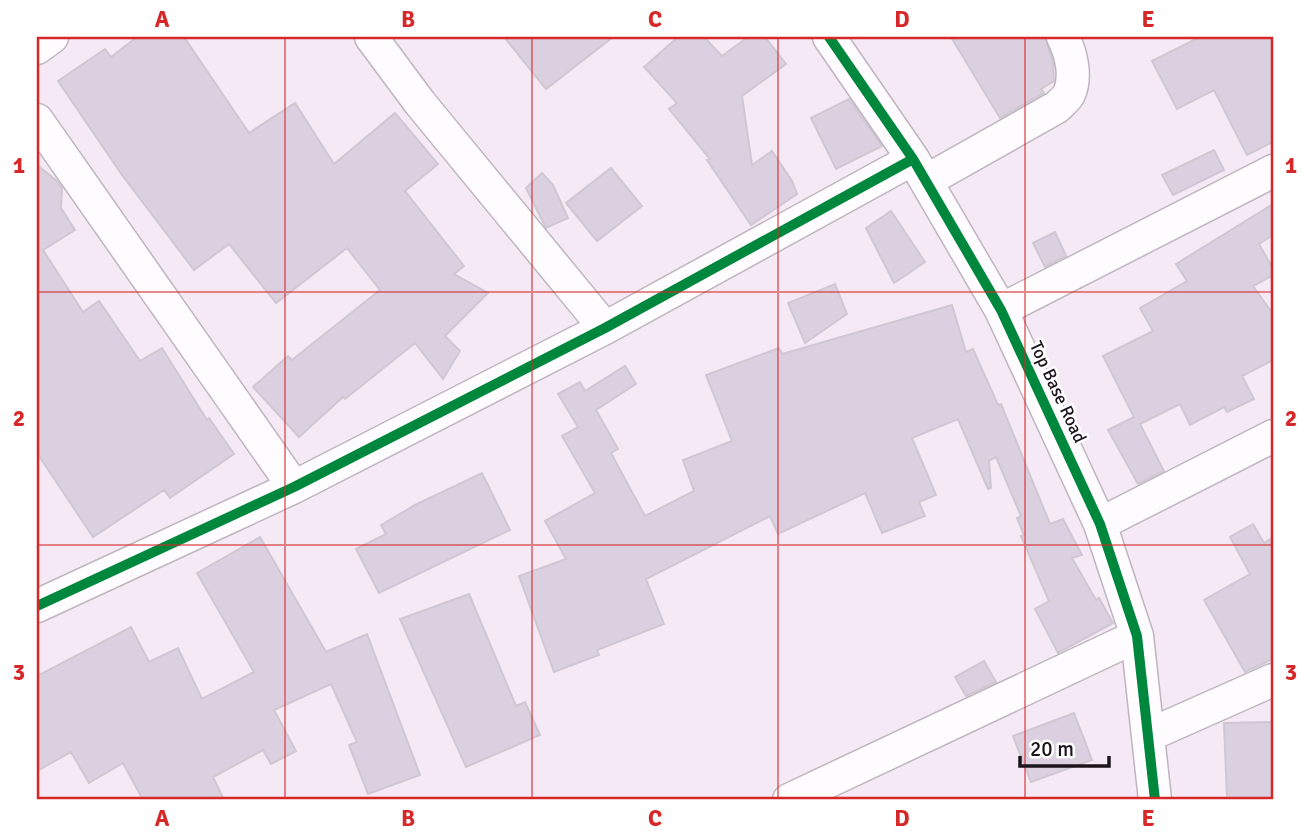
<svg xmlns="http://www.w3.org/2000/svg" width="1310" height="837" viewBox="0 0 1310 837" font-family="Signika,sans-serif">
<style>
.building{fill:#dbd0df;stroke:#cfc7d2;stroke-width:2}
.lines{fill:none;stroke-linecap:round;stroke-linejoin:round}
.minor-casing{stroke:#bfb5bf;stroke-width:35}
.minor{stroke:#fefcfe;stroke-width:32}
.cycleway-casing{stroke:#fff;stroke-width:15}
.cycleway{stroke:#00873e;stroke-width:10}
.grid{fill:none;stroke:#d62828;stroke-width:2;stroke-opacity:0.55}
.labels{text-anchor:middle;stroke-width:5;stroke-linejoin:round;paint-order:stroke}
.street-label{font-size:18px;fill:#1b141b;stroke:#fff}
.neatline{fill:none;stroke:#d62828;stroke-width:2.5}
.grid-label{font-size:23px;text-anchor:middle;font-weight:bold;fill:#d62828}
</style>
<rect width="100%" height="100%" fill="#f5e9f5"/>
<path class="building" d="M137 37H184L249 133 295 103 334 164 395 113 438 164 405 191 464 266 454 274 488 293 445 336 460 351 443 379 415 343 345 399 343 397 299 437 253 387 288 356 292 360 380 290 347 248 276 303 229 244 194 270 122 175 58 81 105 49 111 57Z
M504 37H613L546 89Z
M678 37H704L722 56 748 37H765L786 64 742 96 752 165 772 151 792 181 797 194 751 225 707 160 710 159 669 109 677 103 644 67Z
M951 37H1045L1053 62 1054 81 1041 89 1044 93 1000 118Z
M1200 37H1273V142L1247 155 1214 90 1177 109 1152 61Z
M849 99 882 146 836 169 811 118Z
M1214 150 1224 170 1173 195 1162 175Z
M37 165 57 181 62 188 61 208 75 230 43 250 83 312 99 301 140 361 162 348 207 420 209 418 234 454 170 498 164 490 93 537 37 453Z
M611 168 642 206 597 241 566 203Z
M542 173 553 185 568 218 546 228 526 188Z
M1273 204V235L1259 244 1273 269V275L1253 286 1273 314V360L1242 376 1254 399 1227 412 1224 407 1190 425 1180 404 1140 424 1164 471 1138 484 1108 430 1134 417 1103 356 1153 331 1140 308 1187 281 1176 264Z
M891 211 925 262 894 283 866 228Z
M1055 232 1066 256 1045 267 1033 243Z
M835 284 847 314 805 343 788 303Z
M952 305 966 352 973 349 998 405 1001 404 1050 524 1063 519 1082 555 1072 558 1096 600 1099 598 1113 623 1058 653 1035 609 1049 601 1021 536 1024 535 1017 518 1021 516 996 457 989 461 991 488 988 489 958 419 912 438 936 495 919 502 925 516 882 533 865 493 778 534 770 516 646 579 664 624 597 650 599 655 554 672 519 576 566 559 545 521 595 493 562 436 578 427 558 394 580 382 585 391 625 366 636 384 596 410 618 449 611 453 645 516 694 491 683 460 732 441 706 375 779 348 782 354Z
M482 473 510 530 379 593 356 549 386 534 381 525 415 505Z
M1253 524 1264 543 1273 537V659L1245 672 1204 600 1250 574 1230 537Z
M260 537 326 652 367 634 420 775 368 794 349 745 357 742 331 684 274 710 296 751 271 764 263 750 213 777 224 800H143L123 763 89 783 71 752 37 771V676L131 627 149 662 178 648 202 699 254 672 197 573Z
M469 594 516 706 525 702 540 735 466 767 400 619Z
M984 661 996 682 966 696 955 677Z
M1074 713 1092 760 1031 782 1013 736Z
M1273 722V798L1227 799 1224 723Z"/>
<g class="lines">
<defs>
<path id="minor" d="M371 37 420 103 605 328
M829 37 913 159 1001 310 1100 524 1137 636 1155 800
M37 48 52 37
M37 120 294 487
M926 181 1057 107C1061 103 1067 98 1069 94 1077 76 1071 53 1063 37
M1001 310 1273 171
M1100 524 1273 436
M37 606 294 487 605 328 913 159
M1149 735 1273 680
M789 800 1137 636"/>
</defs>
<use href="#minor" class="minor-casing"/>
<use href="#minor" class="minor"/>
<defs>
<path id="cycleway" d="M829 37 913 159 1001 310 1100 524 1137 636 1155 800
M37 606 294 487 605 328 913 159"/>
</defs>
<use href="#cycleway" class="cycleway-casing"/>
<use href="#cycleway" class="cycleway"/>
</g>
<path class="grid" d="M285 37V800M532 37V800M778 37V800M1025 37V800M37 292H1273M37 545H1273"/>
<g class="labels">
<g class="street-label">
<text transform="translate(1058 392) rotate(65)" y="6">Top Base Road</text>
</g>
</g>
<rect width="1310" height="837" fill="none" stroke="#ffffff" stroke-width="77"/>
<path d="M1020 756v10h89v-10" fill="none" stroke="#1b141b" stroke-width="3.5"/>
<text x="1030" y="756" font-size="21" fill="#1b141b" stroke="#ffffff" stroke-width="5" paint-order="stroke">20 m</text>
<rect x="38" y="38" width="1234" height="760" class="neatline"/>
<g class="grid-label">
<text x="162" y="27">A</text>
<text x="408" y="27">B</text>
<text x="655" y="27">C</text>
<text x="902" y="27">D</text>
<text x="1148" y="27">E</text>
<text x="19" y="173">1</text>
<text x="1291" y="173">1</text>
<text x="19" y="426">2</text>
<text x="1291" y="426">2</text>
<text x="19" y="680">3</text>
<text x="1291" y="680">3</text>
<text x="162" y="826">A</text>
<text x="408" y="826">B</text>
<text x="655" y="826">C</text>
<text x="902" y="826">D</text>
<text x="1148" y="826">E</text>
</g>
</svg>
